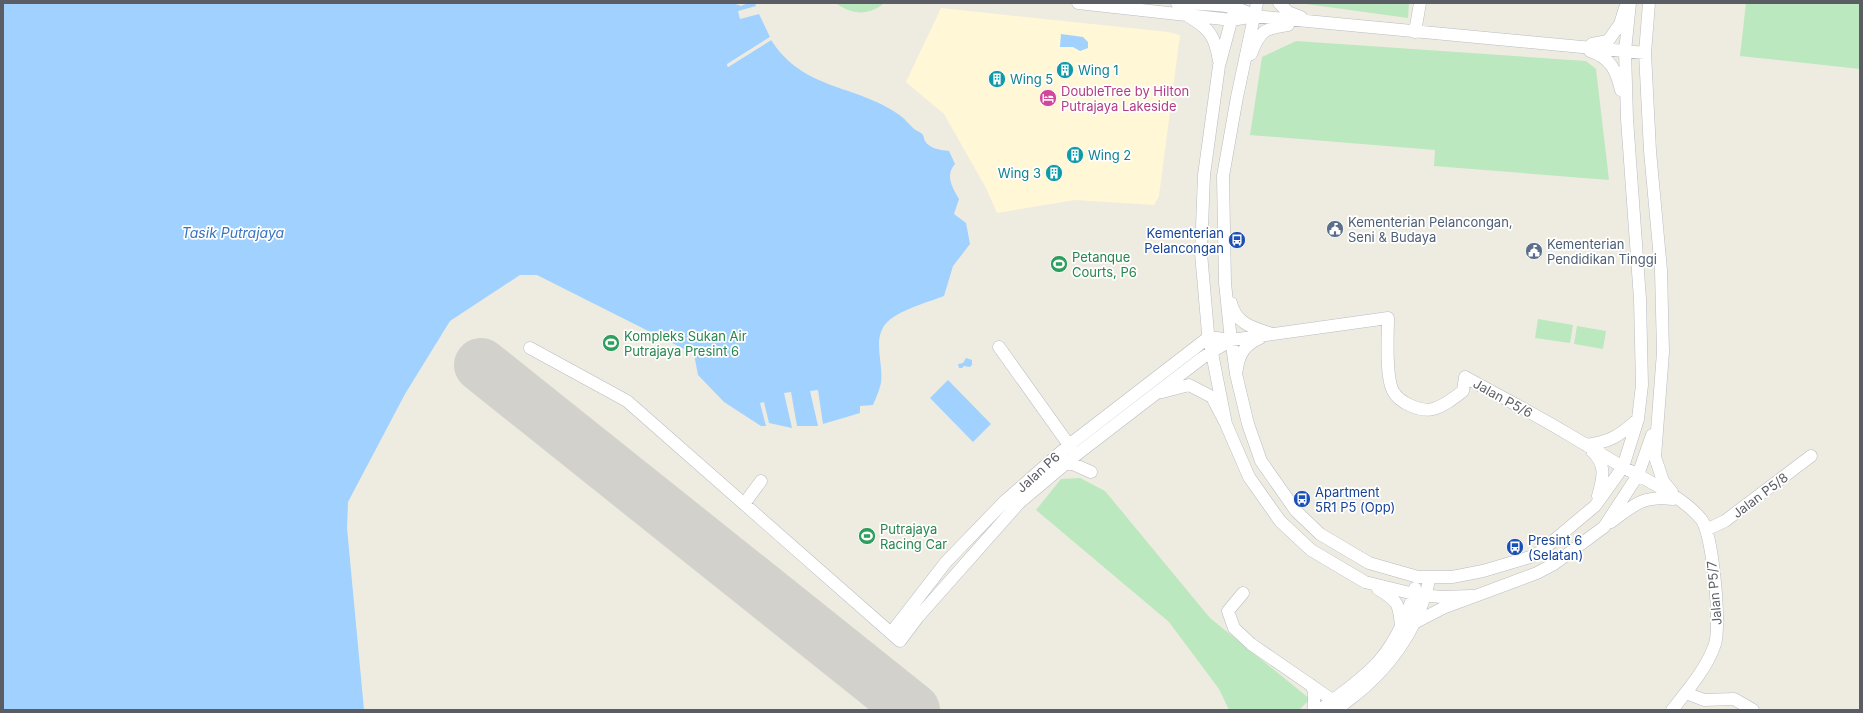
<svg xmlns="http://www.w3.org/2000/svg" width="1863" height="713" viewBox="0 0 1863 713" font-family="Inter,sans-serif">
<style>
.commercial{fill:#fff7d5}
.green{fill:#bbe8be}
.water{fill:#a0d1ff}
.pier{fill:#eeece1}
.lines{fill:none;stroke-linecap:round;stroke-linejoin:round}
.runway{stroke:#d2d1cc;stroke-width:54}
.minor-casing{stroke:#b9bbc1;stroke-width:13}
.minor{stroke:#fff;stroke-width:12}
.labels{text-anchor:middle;stroke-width:3.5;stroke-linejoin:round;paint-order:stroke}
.culture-label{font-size:13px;fill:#0d838f;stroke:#fff;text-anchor:start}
.hotel-label{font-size:13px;fill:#b23c85;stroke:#fff;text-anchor:start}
.service-label{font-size:13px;fill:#4e5e75;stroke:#fff;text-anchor:start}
.transit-label{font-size:13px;fill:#164399;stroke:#fff;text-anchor:start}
.leisure-label{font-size:13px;fill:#27864d;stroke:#fff;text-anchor:start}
.street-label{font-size:13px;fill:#5a5d63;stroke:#fff}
.water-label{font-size:14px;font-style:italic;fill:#3974c1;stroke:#fff}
</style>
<rect width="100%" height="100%" fill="#eeece1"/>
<path class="commercial" d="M941 8 1168 32 1180 35 1159 196 1154 205 1075 200 997 213 986 188 944 114 906 82Z"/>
<path class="green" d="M836 3H884C870 16 851 15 836 3Z
M1299 3H1409L1408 18Z
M1746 3H1860V69L1740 56Z
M1296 41 1586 61 1596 69 1609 180 1434 166 1435 150 1250 135 1262 57Z
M1538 319 1573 325 1570 343 1535 338Z
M1577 326 1606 331 1603 349 1574 344Z
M1080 478 1105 491 1210 618 1310 699 1299 710H1229L1219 689 1169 622 1036 510 1061 479Z"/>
<path class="water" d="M3 3H733L741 6 748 3H755L756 6 738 11 740 19 759 14 770 37 727 64 728 67 771 40C804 91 855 84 898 114 904 118 907 122 913 128 916 131 921 132 923 135 924 137 924 139 925 141 930 149 941 150 949 151L955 164C945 175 952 187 959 199L954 214 966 223 970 244 953 266 944 296C928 302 910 307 895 316 868 332 884 359 881 382 880 389 876 398 873 405L860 406V413L823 424 818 390 810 391 818 426H797L791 392 784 393 792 428 769 423 764 402 760 403 766 426H761L724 402 698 375 694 354 537 275H520L450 321 405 394 348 502 347 528 364 710H3Z
M1061 34 1083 37 1088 42V48L1080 51 1073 47H1060Z
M966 358 972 360V365L970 367 964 366 962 368H959L958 364 963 363Z
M948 380 991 424 973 442 930 398Z"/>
<path class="pier" d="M770 37 771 40 728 67 727 65Z"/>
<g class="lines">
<path class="runway" d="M481 365 913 710"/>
<defs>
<path id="minor" d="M1078 3 1232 20 1254 16 1645 53
M1177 3C1202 5 1233 2 1254 16
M1257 3 1237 97 1223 176 1225 283 1230 331 1236 374 1248 424 1261 461 1296 511 1320 534 1369 563 1418 577H1452L1483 571 1530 557 1540 552 1595 506 1623 467 1638 419 1642 385 1640 299 1627 119 1625 51 1630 3
M1279 3 1288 12 1301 17
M1649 3 1645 53 1650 151 1661 270 1663 352 1655 457 1663 481 1672 492
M1188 16C1210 29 1215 36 1219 61
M1415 32 1420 3
M1592 44 1608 41 1620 24 1625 8
M1590 51C1611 58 1616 70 1621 90
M1251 54C1260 31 1264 28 1288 25
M1231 303C1236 323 1251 327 1269 333
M1209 337 1231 340 1388 318C1388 335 1385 376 1393 391 1399 403 1421 412 1433 409 1444 406 1454 398 1463 391L1465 377C1499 396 1533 413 1566 433 1585 444 1604 456 1623 467 1648 481 1683 497 1701 519 1713 533 1721 626 1715 644 1707 668 1688 690 1672 710
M999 347 1074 452
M530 348 627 401 900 641 918 617 1019 503 1076 455 1202 358 1231 340
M1237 369C1239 353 1246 344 1260 338
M1162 392 1189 385 1212 397 1226 424 1249 477 1280 521 1311 550 1365 582 1414 594 1441 597 1472 596
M1226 424 1208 333 1201 253 1204 175 1219 66 1236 3
M1586 445C1610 442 1619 436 1637 420
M1592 451C1607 465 1603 478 1598 496
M1067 464H1073L1091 472
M744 504 761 481
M1611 522C1634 505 1643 495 1673 499
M1706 530 1725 521 1811 456
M1378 589C1398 601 1399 603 1401 626
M1243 593 1228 611 1234 628 1251 644 1341 706
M1416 622 1443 608 1537 573 1554 564 1604 527 1638 475 1652 435
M891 633 946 562 1005 501 1069 445 1209 337
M1311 685 1314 691V710
M1686 693 1704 700 1734 699 1753 710
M1320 710C1340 694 1362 680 1379 661 1396 641 1409 613 1415 588
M1337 710C1346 701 1358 694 1367 685 1399 656 1421 619 1430 577"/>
</defs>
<use href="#minor" class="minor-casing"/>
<use href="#minor" class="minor"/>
</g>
<defs>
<symbol id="building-disc" viewBox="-11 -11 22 22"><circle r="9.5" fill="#0f9aa8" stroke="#fff"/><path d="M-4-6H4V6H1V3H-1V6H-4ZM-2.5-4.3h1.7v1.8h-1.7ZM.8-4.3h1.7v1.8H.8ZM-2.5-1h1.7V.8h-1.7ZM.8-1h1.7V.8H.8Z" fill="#fff"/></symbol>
<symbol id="hotel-disc" viewBox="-11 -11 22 22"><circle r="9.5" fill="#d1479c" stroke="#fff"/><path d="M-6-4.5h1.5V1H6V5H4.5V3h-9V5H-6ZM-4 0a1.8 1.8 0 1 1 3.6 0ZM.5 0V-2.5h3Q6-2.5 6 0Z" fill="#fff"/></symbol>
<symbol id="civic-disc" viewBox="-11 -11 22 22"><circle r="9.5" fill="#5c6f8a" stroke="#fff"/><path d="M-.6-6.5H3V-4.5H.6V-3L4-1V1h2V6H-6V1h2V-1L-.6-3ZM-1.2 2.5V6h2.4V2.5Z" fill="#fff"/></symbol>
<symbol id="bus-disc" viewBox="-11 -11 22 22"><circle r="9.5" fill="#1a4fb4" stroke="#fff"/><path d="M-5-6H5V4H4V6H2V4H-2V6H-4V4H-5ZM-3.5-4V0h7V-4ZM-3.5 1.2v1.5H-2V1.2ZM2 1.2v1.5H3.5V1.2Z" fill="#fff"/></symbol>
<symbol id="stadium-disc" viewBox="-11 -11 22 22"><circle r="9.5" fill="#2e9e5b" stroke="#fff"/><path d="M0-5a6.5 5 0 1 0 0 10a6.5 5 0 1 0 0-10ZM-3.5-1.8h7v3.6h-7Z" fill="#fff"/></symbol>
</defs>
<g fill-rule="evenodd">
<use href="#building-disc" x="1055" y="60" width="20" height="20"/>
<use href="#building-disc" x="987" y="69" width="20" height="20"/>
<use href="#hotel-disc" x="1038" y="88" width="20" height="20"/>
<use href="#building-disc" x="1065" y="145" width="20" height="20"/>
<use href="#building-disc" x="1044" y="163" width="20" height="20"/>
<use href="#civic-disc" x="1325" y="219" width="20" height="20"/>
<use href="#bus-disc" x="1227" y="230" width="20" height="20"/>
<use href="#civic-disc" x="1524" y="241" width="20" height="20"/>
<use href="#stadium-disc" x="1049" y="254" width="20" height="20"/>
<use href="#stadium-disc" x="601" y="333" width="20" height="20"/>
<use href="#bus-disc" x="1292" y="489" width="20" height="20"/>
<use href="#stadium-disc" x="857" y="526" width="20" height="20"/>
<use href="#bus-disc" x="1505" y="537" width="20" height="20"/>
</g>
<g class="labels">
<g class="culture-label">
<text x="1078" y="75">Wing 1</text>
<text x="1010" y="84">Wing 5</text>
<text x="1088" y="160">Wing 2</text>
<text x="1041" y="178" text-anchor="end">Wing 3</text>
</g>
<g class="hotel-label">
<text x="1061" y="96">DoubleTree by Hilton<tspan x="1061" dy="15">Putrajaya Lakeside</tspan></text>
</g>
<g class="service-label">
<text x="1348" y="227">Kementerian Pelancongan,<tspan x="1348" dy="15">Seni &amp; Budaya</tspan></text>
<text x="1547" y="249">Kementerian<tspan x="1547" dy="15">Pendidikan Tinggi</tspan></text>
</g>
<g class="transit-label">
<text x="1224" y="238" text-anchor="end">Kementerian<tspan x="1224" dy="15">Pelancongan</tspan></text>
<text x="1315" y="497">Apartment<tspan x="1315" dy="15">5R1 P5 (Opp)</tspan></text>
<text x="1528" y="545">Presint 6<tspan x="1528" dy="15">(Selatan)</tspan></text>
</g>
<g class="leisure-label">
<text x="1072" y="262">Petanque<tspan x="1072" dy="15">Courts, P6</tspan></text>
<text x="624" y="341">Kompleks Sukan Air<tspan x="624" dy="15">Putrajaya Presint 6</tspan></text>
<text x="880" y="534">Putrajaya<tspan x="880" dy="15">Racing Car</tspan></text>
</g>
<g class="street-label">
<text transform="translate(1503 398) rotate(29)" y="5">Jalan P5/6</text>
<text transform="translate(1038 472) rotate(-42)" y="5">Jalan P6</text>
<text transform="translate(1760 495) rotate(-37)" y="5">Jalan P5/8</text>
<text transform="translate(1714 593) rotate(-95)" y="5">Jalan P5/7</text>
</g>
<g class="water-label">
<text x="233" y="238">Tasik Putrajaya</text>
</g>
</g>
<rect width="1863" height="713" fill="none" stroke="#5a5d63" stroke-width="8"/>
</svg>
